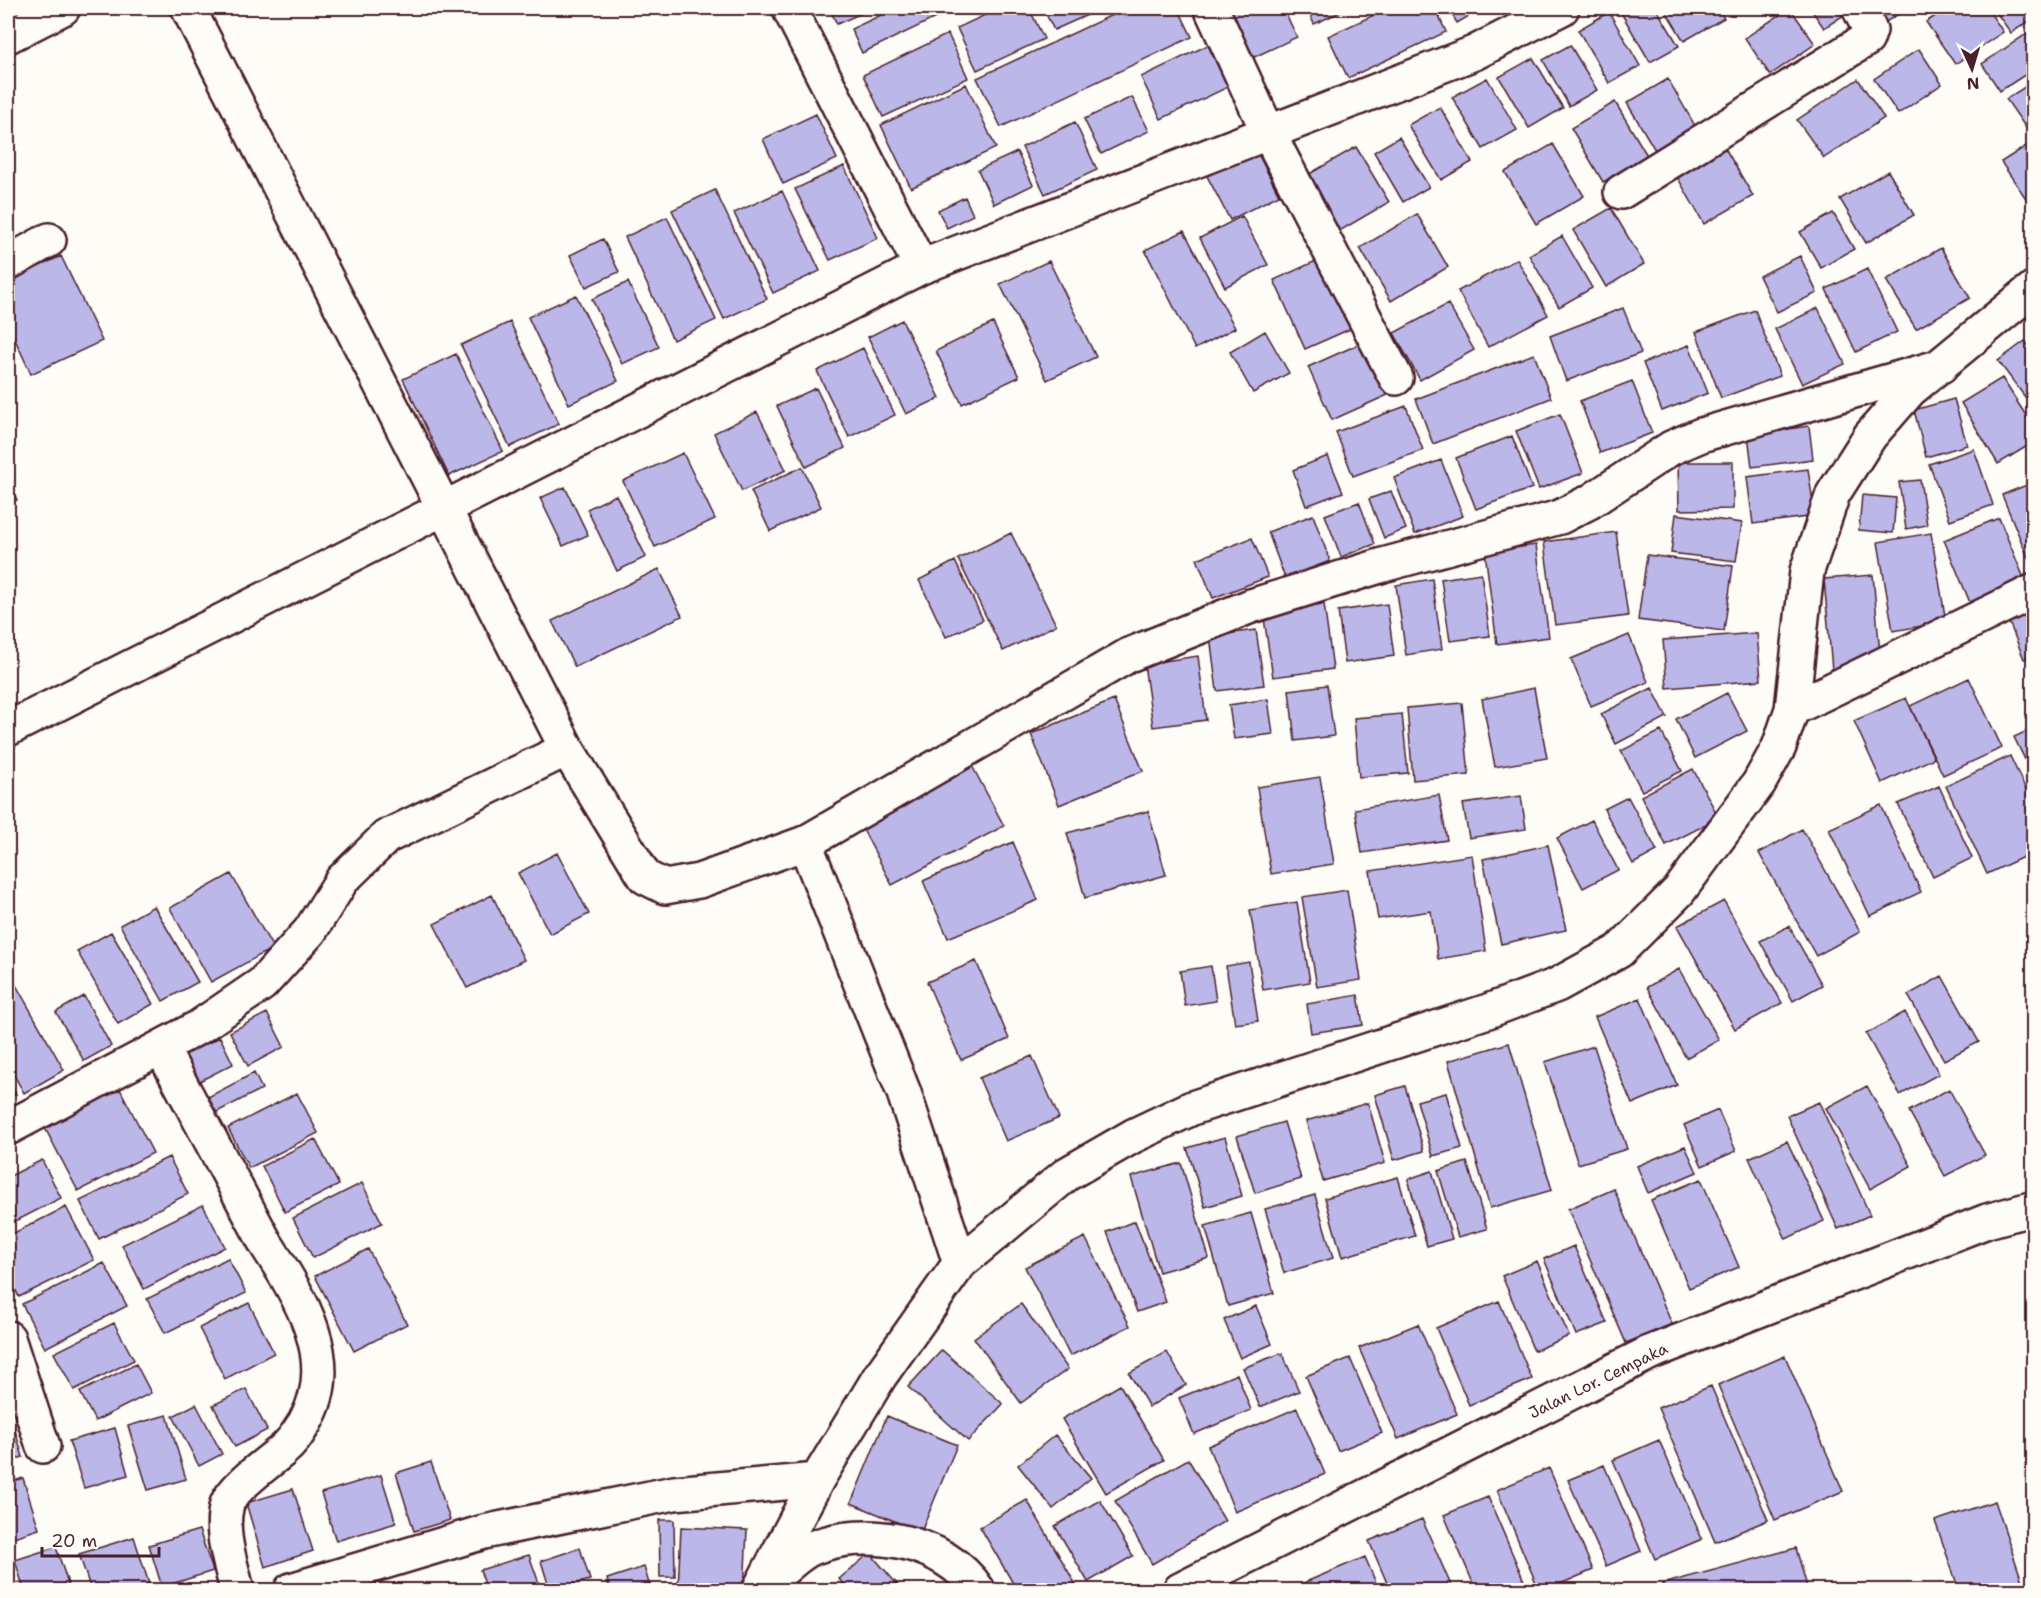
<svg xmlns="http://www.w3.org/2000/svg" width="2041" height="1598" viewBox="0 0 2041 1598" font-family="'Shantell Sans',sans-serif">
<style>
.building{fill:#bcb7e9;stroke:#4a1f2b;stroke-width:1.5}
.lines{fill:none;stroke-linecap:round;stroke-linejoin:round}
.minor-casing{stroke:#4a1f2b;stroke-width:38}
.minor{stroke:#fdfcf7;stroke-width:33}
.labels{text-anchor:middle;stroke-width:5;stroke-linejoin:round;paint-order:stroke}
.street-label{font-size:16px;fill:#4a1f2b;stroke:#fdfcf7}
</style>
<rect width="100%" height="100%" fill="#fdfcf7"/>
<filter id="ink" filterUnits="userSpaceOnUse"><feTurbulence type="fractalNoise" baseFrequency=".0167" numOctaves="2"/><feDisplacementMap in="SourceGraphic" scale="12" xChannelSelector="R" yChannelSelector="G"/><feConvolveMatrix kernelMatrix="1 2 1 2 8 2 1 2 1" color-interpolation-filters="sRGB"/></filter>
<g filter="url(#ink)">
<path class="building" d="M829 8H873L837 24Z
M896 8H938L942 15 862 53 851 29Z
M1000 8H1029L1044 39 977 70 957 28Z
M1043 8H1103L1054 30Z
M1127 8H1178L1192 37 1001 127 977 78Z
M1223 8H1283L1297 37 1248 60Z
M1307 8H1349L1314 24Z
M1389 8H1435L1446 32 1348 78 1328 36Z
M1448 8H1483L1457 23Z
M1625 8H1656L1679 46 1650 62 1620 11Z
M1664 8H1718L1724 18 1684 41Z
M1790 8 1815 44 1770 75 1745 38Z
M1810 8H1855L1824 28Z
M1869 8H1908L1881 25Z
M1948 8H1987L2003 32 1955 64 1926 22Z
M1993 8H2034V18L2011 33Z
M1609 12 1640 66 1609 83 1578 30Z
M2034 29V69L2000 91 1982 64Z
M948 34 968 78 883 117 863 75Z
M1208 45 1228 87 1161 119 1141 77Z
M1570 45 1597 90 1569 106 1543 60Z
M1919 49 1942 84 1898 114 1874 79Z
M1533 58 1563 108 1529 128 1499 77Z
M1487 78 1517 130 1483 149 1452 97Z
M1668 79 1698 131 1658 155 1627 103Z
M1858 79 1884 118 1824 158 1797 120Z
M2034 81V127L2028 131 2006 99Z
M966 84 996 148 911 188 881 125Z
M1132 97 1149 131 1101 154 1084 119Z
M1615 102 1648 157 1603 182 1571 128Z
M1440 107 1472 162 1441 180 1408 125Z
M816 114 837 159 783 184 763 139Z
M1075 122 1097 170 1045 194 1022 147Z
M1399 137 1429 187 1403 202 1374 152Z
M2034 141V210L2001 162Z
M1722 143 1753 196 1704 224 1674 171Z
M1553 144 1584 196 1536 224 1505 172Z
M1356 147 1389 202 1336 233 1304 177Z
M1017 152 1033 185 994 204 978 170Z
M1257 152 1279 195 1230 220 1207 176Z
M844 166 878 238 830 260 795 189Z
M1888 171 1914 215 1866 243 1840 199Z
M715 190 767 299 724 319 672 210Z
M782 191 820 271 773 293 734 213Z
M965 197 973 215 947 228 938 210Z
M1611 208 1644 264 1606 287 1573 230Z
M1833 213 1854 249 1821 268 1800 232Z
M1417 214 1448 267 1391 301 1360 248Z
M1242 216 1268 265 1225 287 1200 238Z
M667 217 716 320 673 340 625 237Z
M1184 231 1235 328 1195 349 1145 250Z
M1562 236 1592 288 1559 307 1529 255Z
M603 239 619 272 586 287 570 255Z
M1941 248 1970 298 1916 329 1886 280Z
M61 256 102 341 31 374 8 324V281Z
M1327 256 1359 325 1305 349 1274 280Z
M1800 256 1817 293 1777 312 1759 276Z
M1517 259 1548 315 1488 347 1458 291Z
M1049 261 1096 357 1047 380 1000 284Z
M1867 269 1897 332 1856 352 1826 289Z
M628 282 659 347 622 364 592 299Z
M576 295 618 381 569 404 528 317Z
M1448 304 1474 350 1420 380 1394 333Z
M1623 308 1641 353 1566 381 1550 336Z
M1818 308 1845 364 1802 384 1775 329Z
M1755 310 1780 376 1721 398 1696 332Z
M902 320 940 398 906 414 868 337Z
M510 322 559 424 510 447 461 345Z
M993 323 1019 377 962 404 936 351Z
M1265 331 1289 373 1253 393 1230 352Z
M1368 340 1392 393 1332 420 1308 367Z
M2025 341 2034 353V409L1998 361Z
M1689 345 1708 393 1662 411 1643 363Z
M863 348 895 415 849 437 817 371Z
M456 354 503 451 449 476 403 379Z
M1534 354 1551 398 1433 444 1416 399Z
M2002 378 2034 428V442L1998 464 1961 403Z
M1632 381 1652 433 1600 453 1580 401Z
M816 388 845 448 806 467 777 406Z
M1954 399 1967 445 1926 457 1914 410Z
M1406 406 1423 450 1353 476 1336 432Z
M757 412 786 470 742 491 714 433Z
M1560 414 1583 473 1539 489 1516 431Z
M1809 426 1813 459 1752 467 1748 435Z
M1512 436 1532 488 1476 509 1456 458Z
M1974 449 1993 505 1950 520 1929 464Z
M683 453 715 519 655 547 623 481Z
M1328 456 1343 492 1306 506 1293 470Z
M1441 460 1463 516 1415 534 1394 478Z
M1678 462H1733V509L1679 510Z
M802 467 821 507 770 531 751 491Z
M1808 469 1815 516 1753 524 1747 477Z
M1920 480 1927 525 1906 529 1899 482Z
M8 481 17 500 8 505Z
M2034 482V567H2032L2002 495Z
M565 487 588 535 563 546 540 498Z
M1391 491 1406 529 1384 538 1369 499Z
M616 495 646 557 617 571 587 509Z
M1862 495 1896 498 1893 533 1859 530Z
M1359 502 1375 544 1341 557 1325 515Z
M1676 514 1742 523 1736 561 1671 553Z
M1313 515 1330 561 1285 578 1268 532Z
M1999 518 2026 583 1971 605 1944 540Z
M1616 532 1628 616 1555 625 1544 542Z
M1011 533 1056 625 1003 651 958 559Z
M1931 533 1946 622 1893 631 1878 542Z
M1252 538 1268 577 1213 598 1197 559Z
M1536 545 1549 637 1497 644 1485 552Z
M1647 555 1733 566 1724 631 1638 620Z
M955 561 983 620 946 637 919 580Z
M659 569 682 616 575 667 552 621Z
M1481 573 1490 636 1450 641 1441 579Z
M1873 575 1881 665 1832 670 1824 579Z
M1432 579 1442 649 1406 655 1396 585Z
M1324 604 1333 669 1273 677 1263 612Z
M1387 604 1394 656 1345 663 1338 611Z
M2034 606V655L2024 659 2007 617Z
M1256 630 1264 685 1217 691 1210 636Z
M1757 633 1761 680 1667 688 1663 640Z
M1629 635 1648 682 1591 706 1571 659Z
M1198 656 1206 720 1153 727 1144 664Z
M1969 678 2002 748 1943 775 1910 706Z
M1327 685 1334 736 1295 741 1289 690Z
M1534 688 1547 758 1495 767 1482 699Z
M1652 688 1667 717 1616 744 1601 714Z
M1727 693 1747 731 1695 758 1676 719Z
M1906 698 1934 758 1882 783 1854 721Z
M1268 699 1273 734 1234 739 1229 705Z
M1114 700 1143 771 1059 805 1031 734Z
M1462 703 1469 775 1413 780 1407 708Z
M1402 714 1408 773 1359 777 1354 718Z
M2034 728V778L2014 737Z
M1661 731 1682 771 1642 791 1621 751Z
M2010 756 2034 807V852L1987 874 1946 786Z
M970 762 1004 826 892 885 858 820Z
M1693 769 1719 818 1666 845 1641 796Z
M1320 777 1334 864 1271 874 1257 787Z
M1939 786 1972 858 1933 877 1898 804Z
M1439 795 1447 840 1362 853 1355 809Z
M1521 796 1526 829 1469 838 1463 804Z
M1628 797 1657 851 1633 864 1604 809Z
M1881 805 1921 892 1870 916 1829 829Z
M1148 811 1166 875 1085 898 1067 833Z
M1592 820 1618 870 1583 888 1557 838Z
M1802 829 1860 932 1816 956 1759 853Z
M1013 842 1038 900 948 938 923 881Z
M1548 845 1566 930 1501 944 1483 859Z
M557 853 589 914 550 934 518 873Z
M1472 855 1486 951 1438 959 1431 911 1378 919 1370 871Z
M231 874 273 948 211 982 170 908Z
M1347 890 1361 980 1317 987 1302 897Z
M492 895 524 960 467 988 434 924Z
M1724 901 1782 1003 1735 1029 1677 926Z
M1297 902 1310 982 1263 990 1250 910Z
M154 906 198 982 163 1001 120 925Z
M1789 926 1822 985 1793 1001 1760 941Z
M111 932 153 1004 118 1024 77 951Z
M976 961 1009 1039 961 1060 927 982Z
M1249 962 1258 1021 1235 1024 1226 966Z
M1211 966 1216 1001 1185 1006 1180 971Z
M1679 969 1719 1040 1686 1058 1647 987Z
M1942 976 1979 1042 1944 1060 1908 995Z
M16 985 64 1070 24 1093 8 1064V989Z
M1358 995 1363 1025 1311 1033 1307 1004Z
M84 996 111 1046 84 1061 56 1012Z
M1640 998 1677 1085 1632 1104 1595 1017Z
M1905 1012 1939 1074 1900 1095 1866 1034Z
M267 1013 284 1047 248 1066 230 1032Z
M220 1037 233 1064 190 1086 176 1059Z
M1509 1043 1552 1190 1490 1208 1448 1061Z
M1594 1046 1627 1149 1578 1164 1545 1062Z
M1032 1056 1059 1118 1006 1141 979 1078Z
M254 1073 262 1089 215 1113 208 1097Z
M8 1079 16 1094 8 1099Z
M1405 1086 1424 1151 1394 1160 1375 1095Z
M1867 1086 1911 1166 1870 1189 1826 1108Z
M120 1089 153 1153 78 1191 45 1128Z
M1949 1089 1985 1155 1945 1176 1909 1111Z
M297 1093 318 1133 249 1168 228 1128Z
M1446 1093 1462 1148 1433 1156 1417 1101Z
M1819 1102 1870 1215 1838 1229 1787 1116Z
M1368 1103 1385 1163 1323 1181 1306 1121Z
M1718 1110 1736 1151 1702 1166 1684 1125Z
M1284 1122 1301 1179 1255 1193 1237 1136Z
M1225 1137 1242 1196 1205 1207 1187 1148Z
M315 1139 339 1185 285 1212 262 1166Z
M1787 1141 1824 1221 1786 1239 1749 1158Z
M1685 1146 1697 1172 1648 1193 1637 1166Z
M169 1157 188 1194 99 1239 80 1201Z
M42 1160 61 1198 8 1225V1177Z
M1467 1162 1487 1229 1458 1237 1438 1171Z
M1181 1163 1209 1258 1159 1272 1131 1177Z
M1432 1171 1452 1239 1427 1246 1408 1179Z
M1398 1177 1415 1236 1342 1257 1325 1198Z
M1701 1179 1739 1267 1689 1288 1651 1200Z
M362 1183 382 1223 313 1258 293 1218Z
M1614 1189 1672 1324 1626 1343 1568 1209Z
M1315 1195 1333 1258 1284 1273 1265 1209Z
M203 1205 225 1247 144 1289 122 1245Z
M66 1207 94 1260 19 1297 8 1274V1236Z
M1251 1213 1274 1293 1228 1306 1205 1226Z
M1135 1221 1166 1302 1137 1312 1107 1232Z
M1085 1237 1130 1326 1070 1356 1025 1267Z
M1574 1246 1607 1323 1576 1335 1544 1259Z
M368 1249 407 1324 354 1351 315 1276Z
M228 1258 246 1293 165 1333 147 1299Z
M1537 1261 1569 1336 1534 1351 1502 1276Z
M104 1263 127 1306 45 1348 22 1304Z
M1499 1301 1532 1379 1469 1405 1436 1328Z
M249 1303 274 1353 225 1379 199 1328Z
M1021 1304 1068 1369 1021 1403 974 1338Z
M1256 1306 1272 1344 1240 1358 1224 1320Z
M114 1323 134 1360 74 1390 54 1353Z
M1418 1324 1457 1414 1398 1439 1359 1348Z
M942 1350 1003 1404 968 1441 908 1387Z
M1167 1352 1186 1385 1149 1407 1129 1373Z
M1282 1353 1299 1391 1260 1407 1243 1368Z
M1785 1356 1843 1491 1775 1520 1718 1385Z
M1350 1358 1382 1433 1338 1451 1306 1376Z
M136 1364 151 1393 95 1421 80 1392Z
M1237 1374 1251 1410 1194 1434 1179 1398Z
M1120 1385 1164 1460 1106 1493 1062 1419Z
M1711 1386 1768 1520 1715 1542 1658 1408Z
M246 1389 267 1430 235 1447 213 1405Z
M196 1404 222 1454 199 1466 173 1416Z
M8 1407 23 1457 8 1462Z
M1297 1408 1325 1474 1235 1512 1208 1446Z
M167 1415 186 1479 148 1490 128 1426Z
M887 1416 957 1445 921 1532 851 1503Z
M115 1428 128 1475 84 1488 69 1441Z
M1055 1435 1091 1478 1053 1509 1018 1465Z
M1659 1440 1702 1539 1655 1559 1613 1460Z
M1188 1459 1225 1521 1152 1564 1115 1501Z
M431 1462 450 1520 414 1531 396 1473Z
M1604 1465 1641 1551 1606 1566 1568 1480Z
M1549 1468 1593 1570 1546 1590H1539L1497 1490Z
M381 1475 396 1523 336 1541 321 1493Z
M23 1478 39 1529 8 1539V1483Z
M293 1489 313 1551 265 1567 246 1503Z
M1488 1497 1528 1590H1476L1444 1515Z
M1027 1500 1079 1590H1017L980 1527Z
M1100 1500 1133 1556 1088 1582 1055 1526Z
M1995 1501 2025 1590H1959L1935 1521Z
M1422 1519 1453 1590H1390L1369 1541Z
M659 1520H674L675 1577H660Z
M681 1527 747 1530 744 1590H678Z
M199 1530 213 1571 162 1587 149 1545Z
M134 1537 151 1590H91L79 1554Z
M56 1547 70 1590H24L15 1560Z
M580 1548 590 1580 550 1590 541 1561Z
M1796 1548 1808 1590H1663L1662 1584Z
M870 1553 902 1590H849L839 1579Z
M529 1555 541 1589 487 1590 480 1570Z
M1365 1557 1379 1590H1303L1301 1584Z
M644 1567 651 1590H610L607 1579Z"/>
<g class="lines">
<defs>
<path id="minor" d="M188 8 567 749 645 877 665 887 699 881 805 843 1129 655 1251 606 1383 565 1560 517 1591 501 1671 448 1701 435 1941 366
M789 8 921 267
M1211 8 1269 134 1396 378
M8 36 63 8
M1621 192 1867 39 1870 30 1859 8
M8 263 49 240
M1792 709 2034 591
M8 729 921 267 1474 53 1562 8
M805 843 904 1093 960 1263
M161 1047 266 1244C300 1297 341 1361 305 1422 298 1433 293 1442 283 1450 269 1462 233 1487 227 1504 219 1532 231 1564 237 1590
M8 1128 199 1027 262 984 310 931 342 880 386 837 567 749
M8 1338 43 1446
M772 1579C784 1569 798 1554 812 1548 866 1526 945 1540 978 1590
M291 1590 484 1532 674 1493 817 1480
M759 1590 817 1480 880 1376 960 1263 1067 1174 1133 1136 1192 1108 1488 1011 1557 985 1619 951 1679 891 1759 783 1779 747 1792 709 1807 571 1833 494 1870 436 1910 390 2034 288
M1180 1590 1649 1353 1987 1221 2034 1208"/>
</defs>
<use href="#minor" class="minor-casing"/>
<use href="#minor" class="minor"/>
</g>
</g>
<g class="labels">
<g class="street-label">
<text transform="translate(1598 1380) rotate(-26)" y="6">Jalan Lor. Cempaka</text>
</g>
</g>
<rect width="2041" height="1598" fill="none" stroke="#fdfcf7" stroke-width="30"/>
<rect x="15" y="15" width="2011" height="1568" fill="none" stroke="#4a1f2b" stroke-width="2" filter="url(#ink)"/>
<g transform="translate(1972 69) rotate(176)" stroke="#fdfcf7" stroke-width="4.5" paint-order="stroke">
<path d="M0-4.5L10 22L0 15L-10 22Z" fill="#4a1f2b"/>
<text y="-9" font-size="16" font-weight="bold" text-anchor="middle" fill="#4a1f2b">N</text>
</g>
<path d="M42 1547v9h117v-9" fill="none" stroke="#4a1f2b" stroke-width="3"/>
<text x="51" y="1547" font-size="18" fill="#4a1f2b" stroke="#fdfcf7" stroke-width="4.5" paint-order="stroke">20 m</text>
</svg>
